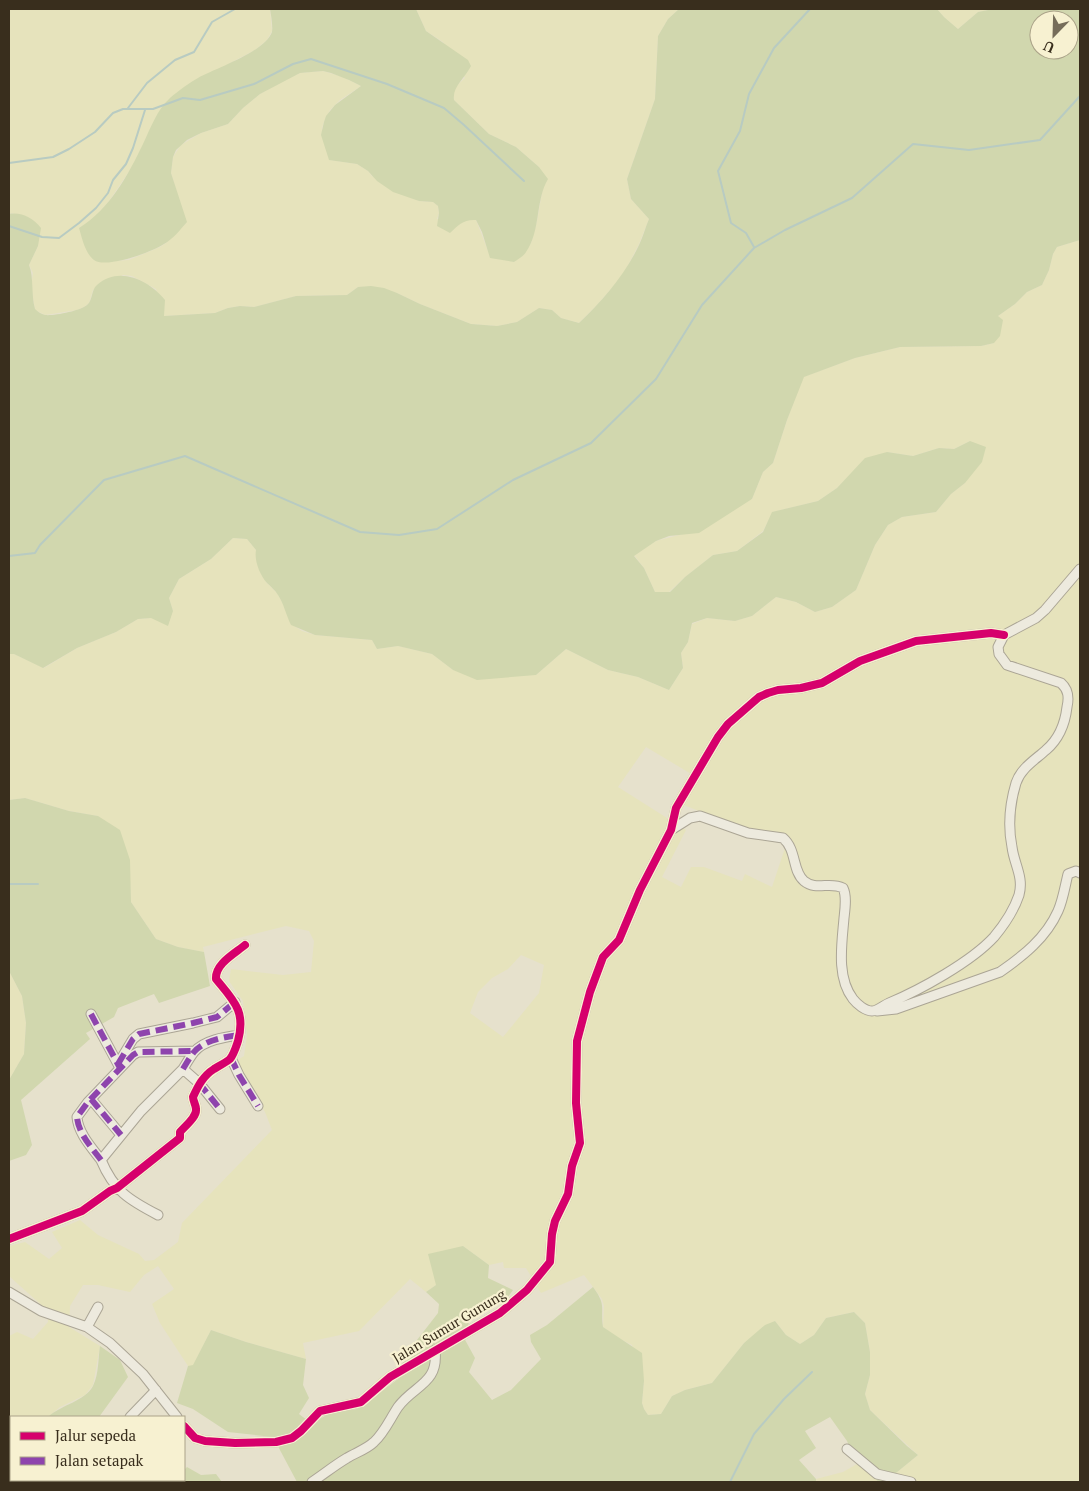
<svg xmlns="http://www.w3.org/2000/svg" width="1089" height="1491" viewBox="0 0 1089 1491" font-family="'PT Serif',serif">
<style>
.farmland{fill:#e6e3bc;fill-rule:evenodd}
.green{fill:#d1d7ae;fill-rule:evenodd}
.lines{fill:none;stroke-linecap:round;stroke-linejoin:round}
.stream{stroke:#b8cbc2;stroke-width:2}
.minor-casing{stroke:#aba595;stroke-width:11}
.minor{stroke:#edeade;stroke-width:9}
.quiet{stroke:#8e44ad;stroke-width:6;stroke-dasharray:12 6;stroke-linecap:butt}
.cycleway-casing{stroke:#f7f1d1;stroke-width:11}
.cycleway{stroke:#d6006c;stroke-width:8}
.labels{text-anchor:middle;stroke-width:4.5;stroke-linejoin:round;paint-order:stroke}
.street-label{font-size:14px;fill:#392e1d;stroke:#f7f1d1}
</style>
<rect width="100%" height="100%" fill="#e6e1cc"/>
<path class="farmland" d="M9 9H270L272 31 267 40 255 50 230 63 132 167 109 201 93 220 79 228 100 262 129 260 160 247 166 243 186 223 171 173 173 157 181 145 201 133 228 124 243 108 260 94 287 79 300 73 323 71 343 77 361 86 340 100 330 110 324 122 322 128 330 160 357 164 368 171 372 176 419 201 433 202 438 206 439 213 437 219 462 222 469 219 476 220 488 251 514 262 531 243 537 221 543 187 539 167 516 147 489 134 454 100 453 93 455 87 465 78 443 42 426 31 416 9H679L668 19 658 36 655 99 627 179 631 199 649 219 639 244 623 275 597 305 579 323 561 318 552 310 539 308 517 322 497 326 471 324 420 304 397 293 358 287 347 295 296 296 254 307 240 306 228 308 215 313 164 316 156 289 132 276 123 275 93 290 89 303 84 307 77 310 45 315 35 310 31 286 33 273 29 265 38 246 13 213 9 214Z
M937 9H993L978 12 958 29 944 17Z
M1080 240V1482H885L918 1455 870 1410 865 1394 870 1375V1352L865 1323 854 1312 826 1318 814 1335 800 1344 786 1335 775 1321 744 1343 712 1383 685 1390 672 1396 661 1414 648 1415 644 1409 642 1403 644 1381 632 1345 618 1338 603 1327 604 1306 602 1299 584 1275 541 1293 526 1268H504L503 1262 489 1265 463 1246 436 1285 426 1292 410 1279 359 1331 303 1343 306 1359 246 1342 211 1330 193 1366H188L160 1323 152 1304 174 1289 158 1266 144 1275 130 1292 98 1285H83L70 1306 69 1327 100 1346 93 1385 85 1395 60 1407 48 1417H11V1425L9 1424V1336L17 1332 33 1339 48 1322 47 1310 9 1276V1246L25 1242 49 1259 62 1248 52 1232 80 1220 98 1235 139 1254 145 1261 154 1260 178 1242 182 1223 272 1130 265 1112 249 1086 236 1061 244 1056 247 1035 243 1001 229 981 231 969 283 975 311 972 314 941 309 931 286 926 203 947 204 952 178 947 156 939 131 902 130 882 98 816 69 811 25 798 9 800V654H14L44 668 77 648 116 632 138 619 151 618 173 611 169 598 179 579 211 559 233 538 247 539 256 550 266 582 277 593 284 605 291 624 302 631 315 635 372 640 377 649 398 646 432 654 453 670 536 675 566 649 608 670 638 677 669 690 683 668 681 653 688 642 692 624 707 618 735 621 752 616 776 597 796 602 815 612 832 607 856 590 875 545 888 525 902 517 936 512 951 494 965 483 970 441 954 449 939 448 913 456 887 452 848 477 837 488 818 501 773 512 763 531 737 551 713 555 685 577 669 592H655L644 568 634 555 656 541 683 534 752 499 763 472 773 463 787 420 803 377 855 358 900 347 981 346 994 343 998 316 1015 304 1027 292 1042 285 1049 270 1053 254 1057 247ZM646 747 693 775 676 802 786 845 772 887 745 874 742 881 704 867H691L681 887 662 877 686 830 618 787ZM521 955 544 965 539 993 503 1037 470 1013 478 992 492 978 508 969Z
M9 971 22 996 26 1023 24 1054 9 1080Z
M857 1464 879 1482H816V1479L843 1472Z"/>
<path class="green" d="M270 9H416L426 31 468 60 471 66C465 78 452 87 454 100L489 134 516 147 539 167 548 179C535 201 541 231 526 252 524 256 518 259 514 262L490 258 482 232 476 220C464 219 458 225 450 233L437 226 439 213 438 206 433 202 419 201 393 192 377 181 368 171 357 164 329 160 321 135 324 122 326 116 335 105 361 86 349 80 331 73 323 71 300 73 260 94 243 108 228 124 201 133 187 140 176 150 173 157 171 173 187 222C180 230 173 239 164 244 152 252 106 269 94 260 85 253 82 238 79 228 110 209 128 175 143 144 151 127 157 110 170 98 178 91 189 83 198 78 216 68 265 52 272 32 273 26 271 15 270 9Z
M679 9H937L944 17 958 29 978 12 993 9H1080V240L1057 247 1053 254 1049 270 1042 285 1027 292 1015 304 998 316 1003 320 1000 336 994 343 981 346 900 347 855 358 804 377 787 420 773 463 763 472 752 499 699 533 669 536 656 541 634 556 644 568 655 592H670L685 577 713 555 737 551 763 532 772 512 818 501 837 488 865 458 887 452 913 456 939 448 954 449 970 441 986 447 982 462 965 483 951 494 936 512 902 517 888 525 875 545 856 590 832 607 815 612 796 602 776 597 752 616 735 621 707 618 692 623 688 642 681 653 683 668 669 690 638 677 608 670 566 649 536 675 477 680 453 670 432 654 398 646 377 649 372 640 315 635 291 625C286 615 284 604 278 595 275 590 271 587 267 583 260 575 254 561 256 550L247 539 233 538 211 559 179 579 169 598 173 611 168 626 151 618 138 619 116 632 77 648 43 668 14 654H9V214C22 212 33 218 41 228L38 246 29 265C34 277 31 295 35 309 38 312 41 314 45 315 54 316 80 311 87 305 93 300 91 290 97 285 119 265 150 281 165 300L164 316 215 313 228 308 240 306 254 307 296 296 347 295 358 287 371 286 384 288 397 293 420 304 471 324 497 326 517 322 539 308 552 310 561 318 579 323C603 300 625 275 639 245 643 237 645 228 649 219L631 199 627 179 655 99 658 36 668 19ZM1039 20H1069V50H1039Z
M25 798 69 811 98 816 120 830 130 860 131 902 156 939 178 947 204 952 210 986 159 1003 154 994 118 1008 114 1017 86 1033 90 1039 21 1100 32 1145 26 1155 9 1161V1080L24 1054 26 1023 22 996 9 971V800Z
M463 1246 489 1265 488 1278 513 1290 505 1301 472 1313 464 1338 475 1358 469 1372 492 1400 511 1390 541 1359 531 1342 530 1335 547 1325 593 1287C607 1306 600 1307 603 1327L642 1353 644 1381 642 1403 644 1409 648 1415 661 1414 672 1396 685 1390 712 1383 744 1343 765 1325 775 1321 786 1335 800 1344 814 1335 826 1318 854 1312 865 1323 870 1352V1375L865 1394 870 1410 907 1446 918 1455 885 1482H879L857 1464 847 1441 830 1417 805 1431 816 1448 799 1460 816 1479V1482H297L273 1437 228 1432 193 1409 177 1403 188 1366 193 1365 211 1330 246 1342 306 1359 303 1385 309 1398 299 1414 312 1424 331 1412 357 1409 377 1395 402 1376 403 1358 438 1313 439 1304 426 1292 436 1285 428 1254Z
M100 1346 120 1360 128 1377 99 1417H48C61 1405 85 1401 93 1386 99 1374 98 1359 100 1346Z
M9 1425H11V1480H30L29 1482H9Z
M187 1467 201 1475 216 1474 222 1482H119V1480H184V1470Z"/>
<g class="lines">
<path class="stream" d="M128 108 147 83 175 60 194 52 212 22 235 9
M9 163 53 157 69 149 95 132 113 113 123 109H153L183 98 200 100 254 84 293 64 311 59 387 84 444 108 464 125 524 181
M9 226 42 237 59 238 79 223 96 208 108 193 113 180 126 164 133 148 145 110
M754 247 746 233 731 223 718 171 740 131 749 94 774 48 810 9
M9 556 35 553 40 545 104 480 185 456 360 532 399 535 437 529 513 480 591 443 656 379 702 305 754 248 785 230 852 198 913 144 969 150 1040 140 1080 96
M9 884H38
M730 1482 754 1434 784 1399 812 1372"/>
<defs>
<path id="minor" d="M671 830 690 818 700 816 748 833 783 838C797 850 792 871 804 881 816 891 830 881 843 888 847 896 845 909 844 918 842 943 836 977 853 999 857 1004 865 1011 872 1011 877 1011 884 1005 889 1003 920 990 971 962 994 937 1004 925 1014 910 1019 895 1024 877 1014 864 1012 847 1008 827 1010 803 1016 783 1021 768 1035 760 1046 750 1059 739 1065 724 1067 707 1069 698 1069 690 1061 683L1007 665 999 654 998 647 1004 635 1036 618 1045 610 1080 569
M877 1011 896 1009 1000 972C1023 956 1046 938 1058 911 1063 900 1065 886 1068 874L1076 871 1080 873
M91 1014 120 1068
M231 1058 239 1075 258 1106
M118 1064 133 1039 139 1034 193 1023 217 1017 235 1002
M183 1069C186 1064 190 1057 194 1052 204 1040 225 1037 239 1035
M91 1099 121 1135
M101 1160C92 1148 78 1133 77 1117L88 1102 133 1055 138 1052 194 1051
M158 1215C129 1200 114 1191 101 1160L141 1111 183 1069 199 1083 220 1109
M9 1239 82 1211 110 1191 117 1188 180 1138V1132C185 1126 197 1117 196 1109 196 1105 193 1101 193 1097 198 1086 203 1076 214 1069 219 1066 225 1063 230 1059 234 1054 236 1047 238 1041 246 1011 234 1001 216 979 215 964 234 954 245 945
M9 1292 41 1311 87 1327 110 1343 143 1374 177 1417
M87 1327 98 1307
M130 1417 156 1390
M184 1426 195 1438 205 1441 235 1443 276 1442 292 1438 301 1431 320 1411 361 1402 390 1377 500 1313 527 1290 550 1262 552 1234 555 1221 568 1194 572 1166 580 1143 576 1103 577 1041 590 992 603 957 619 940 640 890 671 830 676 808 718 737 728 724 759 697 768 693 778 690 801 688 822 683 860 661 916 641 991 633 1004 635
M847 1449 877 1474 911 1482
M312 1482C324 1474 335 1465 347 1458 355 1453 367 1449 374 1442 384 1433 390 1419 398 1407 414 1385 439 1384 435 1350"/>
</defs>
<use href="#minor" class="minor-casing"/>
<use href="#minor" class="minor"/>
<path class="quiet" d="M91 1014 120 1068
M231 1058 239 1075 258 1106
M118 1064 133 1039 139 1034 193 1023 217 1017 235 1002
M183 1069C186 1064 190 1057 194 1052 204 1040 225 1037 239 1035
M199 1083 220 1109
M91 1099 121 1135
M101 1160C92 1148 78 1133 77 1117L88 1102 133 1055 138 1052 194 1051"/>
<defs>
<path id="cycleway" d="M9 1239 82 1211 110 1191 117 1188 180 1138V1132C185 1126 197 1117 196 1109 196 1105 193 1101 193 1097 198 1086 203 1076 214 1069 219 1066 225 1063 230 1059 234 1054 236 1047 238 1041 246 1011 234 1001 216 979 215 964 234 954 245 945
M184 1426 195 1438 205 1441 235 1443 276 1442 292 1438 301 1431 320 1411 361 1402 390 1377 500 1313 527 1290 550 1262 552 1234 555 1221 568 1194 572 1166 580 1143 576 1103 577 1041 590 992 603 957 619 940 640 890 671 830 676 808 718 737 728 724 759 697 768 693 778 690 801 688 822 683 860 661 916 641 991 633 1004 635"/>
</defs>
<use href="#cycleway" class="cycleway-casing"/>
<use href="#cycleway" class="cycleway"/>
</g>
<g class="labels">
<g class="street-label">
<text transform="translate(449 1326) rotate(-31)" y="5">Jalan Sumur Gunung</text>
</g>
</g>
<rect width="1089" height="1491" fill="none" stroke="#392e1d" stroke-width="20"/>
<rect x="10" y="1416" width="175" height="65" fill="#f7f1d1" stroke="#aba389"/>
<rect x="20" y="1432" width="25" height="8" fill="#d6006c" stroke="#aba389"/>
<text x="55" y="1441" font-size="15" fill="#392e1d">Jalur sepeda</text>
<rect x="20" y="1457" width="25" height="8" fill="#8e44ad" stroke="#aba389"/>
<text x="55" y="1466" font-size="15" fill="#392e1d">Jalan setapak</text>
<g transform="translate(1054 35) rotate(203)"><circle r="24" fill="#f7f1d1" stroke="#aba389"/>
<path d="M0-4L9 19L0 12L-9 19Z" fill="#766d5a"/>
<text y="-8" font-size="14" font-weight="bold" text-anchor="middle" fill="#392e1d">U</text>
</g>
</svg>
